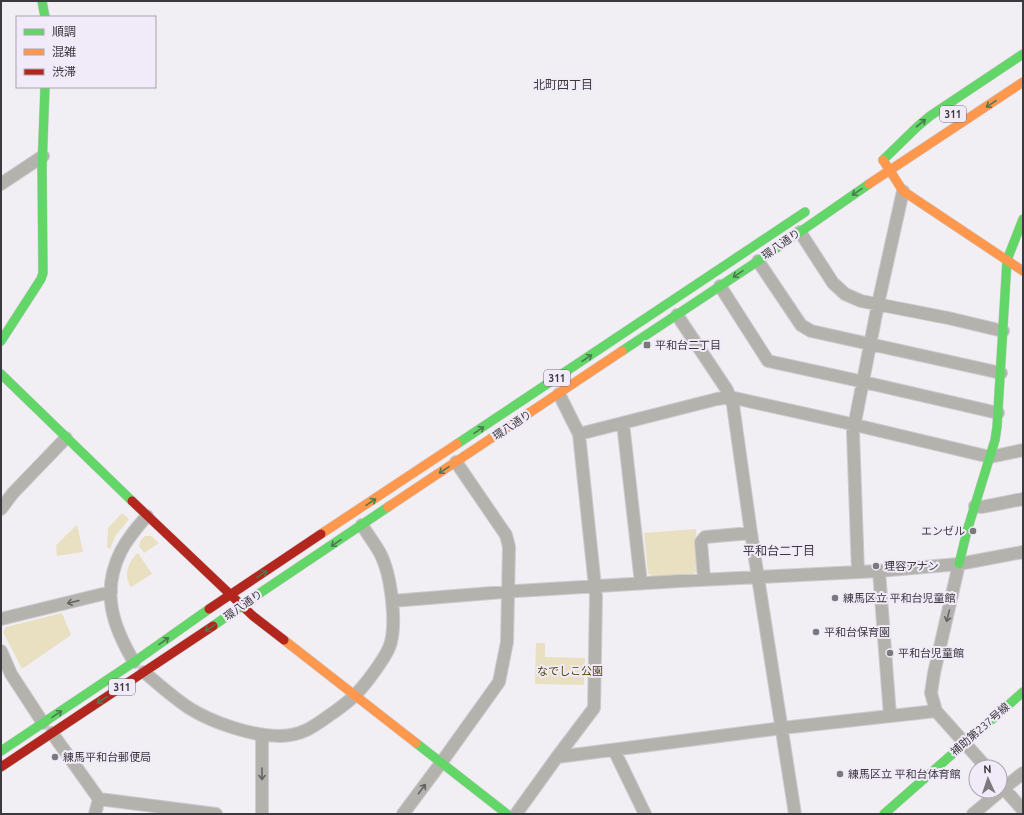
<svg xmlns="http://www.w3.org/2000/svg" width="1024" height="815" viewBox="0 0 1024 815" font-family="Ubuntu,'Noto Sans JP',sans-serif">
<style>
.green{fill:#e8e0c0}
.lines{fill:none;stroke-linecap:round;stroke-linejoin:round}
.street-casing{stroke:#cdcbcf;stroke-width:14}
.fast-casing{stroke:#cdcbcf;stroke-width:10}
.slow-casing{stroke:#cdcbcf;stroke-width:10}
.jam-casing{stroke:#cdcbcf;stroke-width:10}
.street{stroke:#b4b2ad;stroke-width:12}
.fast{stroke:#63d668;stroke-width:9}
.slow{stroke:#ff974d;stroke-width:9}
.jam{stroke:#b3261e;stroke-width:9}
.oneway{stroke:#4c784f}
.oneway2{stroke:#666365}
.poi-dot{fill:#7b787e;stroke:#f1eaf8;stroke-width:1.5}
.labels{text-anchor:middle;stroke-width:4;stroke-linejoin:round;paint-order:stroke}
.shield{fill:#f1eaf8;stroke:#726e76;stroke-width:1}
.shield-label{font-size:10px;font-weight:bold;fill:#3c393e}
.street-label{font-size:11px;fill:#3c393e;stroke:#f1eaf8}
.poi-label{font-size:11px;fill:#3c393e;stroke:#f1eaf8;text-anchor:start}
.park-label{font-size:11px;fill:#52470b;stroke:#f1eaf8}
.neighbourhood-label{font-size:12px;fill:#3c393e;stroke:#f1eaf8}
</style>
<rect width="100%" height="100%" fill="#f1eef4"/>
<path class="green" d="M122 513 129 519 116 535 110 549 107 547 108 528Z
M77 525 83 552 57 556 56 545Z
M696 529 698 570 694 574 654 577 648 573 644 533Z
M145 536H151L159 543 144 553 139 546 141 540Z
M138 553 152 574 131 587C123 576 128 561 138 553Z
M62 613 71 635 22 669 3 632 6 627Z
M536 643H545V657L585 658 584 685 535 684Z"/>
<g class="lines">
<defs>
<path id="street" d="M1 184 43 156
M800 232 833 283 845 294 861 301 948 318 1003 331
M758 261 801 325 811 331 1001 373
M720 286 768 361 855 380 998 413
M677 315 727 390 733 405 751 533 795 814
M623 423 641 583
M579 434 717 399 730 397 847 423 990 457 1023 450
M975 506 982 507 1023 499
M1 509 13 493 66 438
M959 564 934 673 931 693 936 711 986 767
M879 571 890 716
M858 572 853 432 878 304 903 191
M704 579 701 542 705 537 751 533
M392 601 517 591 680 581 879 571 959 564 1023 552
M1 619 111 592
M1 651 11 674 43 723
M134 662C112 625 101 591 121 551 128 538 137 527 147 516
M144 672C158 684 174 698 189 708 213 723 252 736 280 736 305 736 318 723 337 710 342 706 348 702 353 697 364 687 383 661 389 648 398 626 391 574 380 553 375 544 368 535 362 525
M52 733 99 799 216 814
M262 735V814
M614 750 645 814
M557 757 782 728 936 711
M1000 784 1023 810
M95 814 99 799
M403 814 441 763 499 682 507 642 509 547 506 535 456 462
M516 814 557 757 594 708 596 596 579 434 559 394
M973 814 1004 788 1023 773"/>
<path id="fast" d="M42 1 45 17
M883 160 917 127 930 116 1023 54
M1 341 41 279 43 273 42 168 45 87
M622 351 758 261 869 184
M1 374 132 501
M457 444 805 212
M959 564 967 531 995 440 997 427 1007 260 1023 219
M213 626 257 595 388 507
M416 743 507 814
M1 751 134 662 209 609
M884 814 1023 692"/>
<path id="slow" d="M883 160 903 191 1023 271
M869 184 1023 82
M388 507 622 351
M321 534 457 444
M284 640 416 743"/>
<path id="jam" d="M132 501 253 616 284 640
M209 609 321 534
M1 767 213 626"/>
</defs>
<use href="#street" class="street-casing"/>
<use href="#fast" class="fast-casing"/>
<use href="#slow" class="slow-casing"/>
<use href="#jam" class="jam-casing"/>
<use href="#street" class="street"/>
<use href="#fast" class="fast"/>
<use href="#slow" class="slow"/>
<use href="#jam" class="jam"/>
</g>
<defs><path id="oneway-shaft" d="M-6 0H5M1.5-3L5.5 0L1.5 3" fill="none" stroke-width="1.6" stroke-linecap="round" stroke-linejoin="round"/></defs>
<g class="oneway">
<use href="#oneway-shaft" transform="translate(991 104) rotate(146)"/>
<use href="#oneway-shaft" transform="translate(921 123) rotate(-40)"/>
<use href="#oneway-shaft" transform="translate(857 192) rotate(146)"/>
<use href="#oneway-shaft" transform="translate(738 274) rotate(146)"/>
<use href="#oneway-shaft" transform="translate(587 358) rotate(-34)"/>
<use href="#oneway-shaft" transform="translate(479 430) rotate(-34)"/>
<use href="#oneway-shaft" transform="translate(444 470) rotate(146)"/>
<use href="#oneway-shaft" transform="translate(371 502) rotate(-34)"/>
<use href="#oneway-shaft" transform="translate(336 543) rotate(146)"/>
<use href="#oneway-shaft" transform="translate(262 574) rotate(-34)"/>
<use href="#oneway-shaft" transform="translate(210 628) rotate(146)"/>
<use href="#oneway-shaft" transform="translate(164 641) rotate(-35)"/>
<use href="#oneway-shaft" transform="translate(102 700) rotate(147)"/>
<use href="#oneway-shaft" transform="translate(57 714) rotate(-34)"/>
</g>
<g class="oneway2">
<use href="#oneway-shaft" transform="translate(73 602) rotate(166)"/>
<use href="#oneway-shaft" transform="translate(948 616) rotate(104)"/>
<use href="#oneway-shaft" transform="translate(262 774) rotate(90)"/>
<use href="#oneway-shaft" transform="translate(422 789) rotate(-53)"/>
</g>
<g class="poi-dot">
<rect x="643" y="341" width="8" height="8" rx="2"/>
<circle cx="973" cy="531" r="4"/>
<circle cx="876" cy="566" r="4"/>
<circle cx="835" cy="598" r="4"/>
<circle cx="816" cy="632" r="4"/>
<circle cx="890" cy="653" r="4"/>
<circle cx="55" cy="757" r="4"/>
<circle cx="840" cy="774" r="4"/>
</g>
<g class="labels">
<g class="shield">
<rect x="940" y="106" width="26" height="16" rx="3"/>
<rect x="544" y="370" width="26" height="16" rx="3"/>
<rect x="109" y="679" width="26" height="16" rx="3"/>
</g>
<g class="shield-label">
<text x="953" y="118">311</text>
<text x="557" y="382">311</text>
<text x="122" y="691">311</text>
</g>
<g class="street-label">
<text transform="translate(781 244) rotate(-35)" y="4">環八通り</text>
<text transform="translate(512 425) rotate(-34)" y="4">環八通り</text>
<text transform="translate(243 605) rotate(-35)" y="4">環八通り</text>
<text transform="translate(980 729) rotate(-41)" y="4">補助第237号線</text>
</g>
<g class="poi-label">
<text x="655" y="349">平和台二丁目</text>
<text x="965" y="535" text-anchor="end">エンゼル</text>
<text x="884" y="570">理容アナン</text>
<text x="843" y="602">練馬区立 平和台児童館</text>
<text x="824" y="636">平和台保育園</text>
<text x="898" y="657">平和台児童館</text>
<text x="63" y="761">練馬平和台郵便局</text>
<text x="848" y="778">練馬区立 平和台体育館</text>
</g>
<g class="park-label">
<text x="570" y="675">なでしこ公園</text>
</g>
<g class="neighbourhood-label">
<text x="563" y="89">北町四丁目</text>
<text x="779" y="555">平和台二丁目</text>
</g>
</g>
<rect width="1024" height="815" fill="none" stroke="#3c393e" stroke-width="4"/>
<rect x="16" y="16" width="140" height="72" fill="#f1eaf8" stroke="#a9a3ae"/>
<rect x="24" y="29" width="20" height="6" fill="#63d668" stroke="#a9a3ae"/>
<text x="52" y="36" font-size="12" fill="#3c393e">順調</text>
<rect x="24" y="49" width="20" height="6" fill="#ff974d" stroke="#a9a3ae"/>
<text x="52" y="56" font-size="12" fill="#3c393e">混雑</text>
<rect x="24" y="69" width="20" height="6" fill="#b3261e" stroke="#a9a3ae"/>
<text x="52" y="76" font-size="12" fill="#3c393e">渋滞</text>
<g transform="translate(988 779) rotate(357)"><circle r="19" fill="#f1eaf8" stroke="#a9a3ae"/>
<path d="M0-3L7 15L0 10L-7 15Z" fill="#7b787e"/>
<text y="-6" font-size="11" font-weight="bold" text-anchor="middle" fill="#3c393e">N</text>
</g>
</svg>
